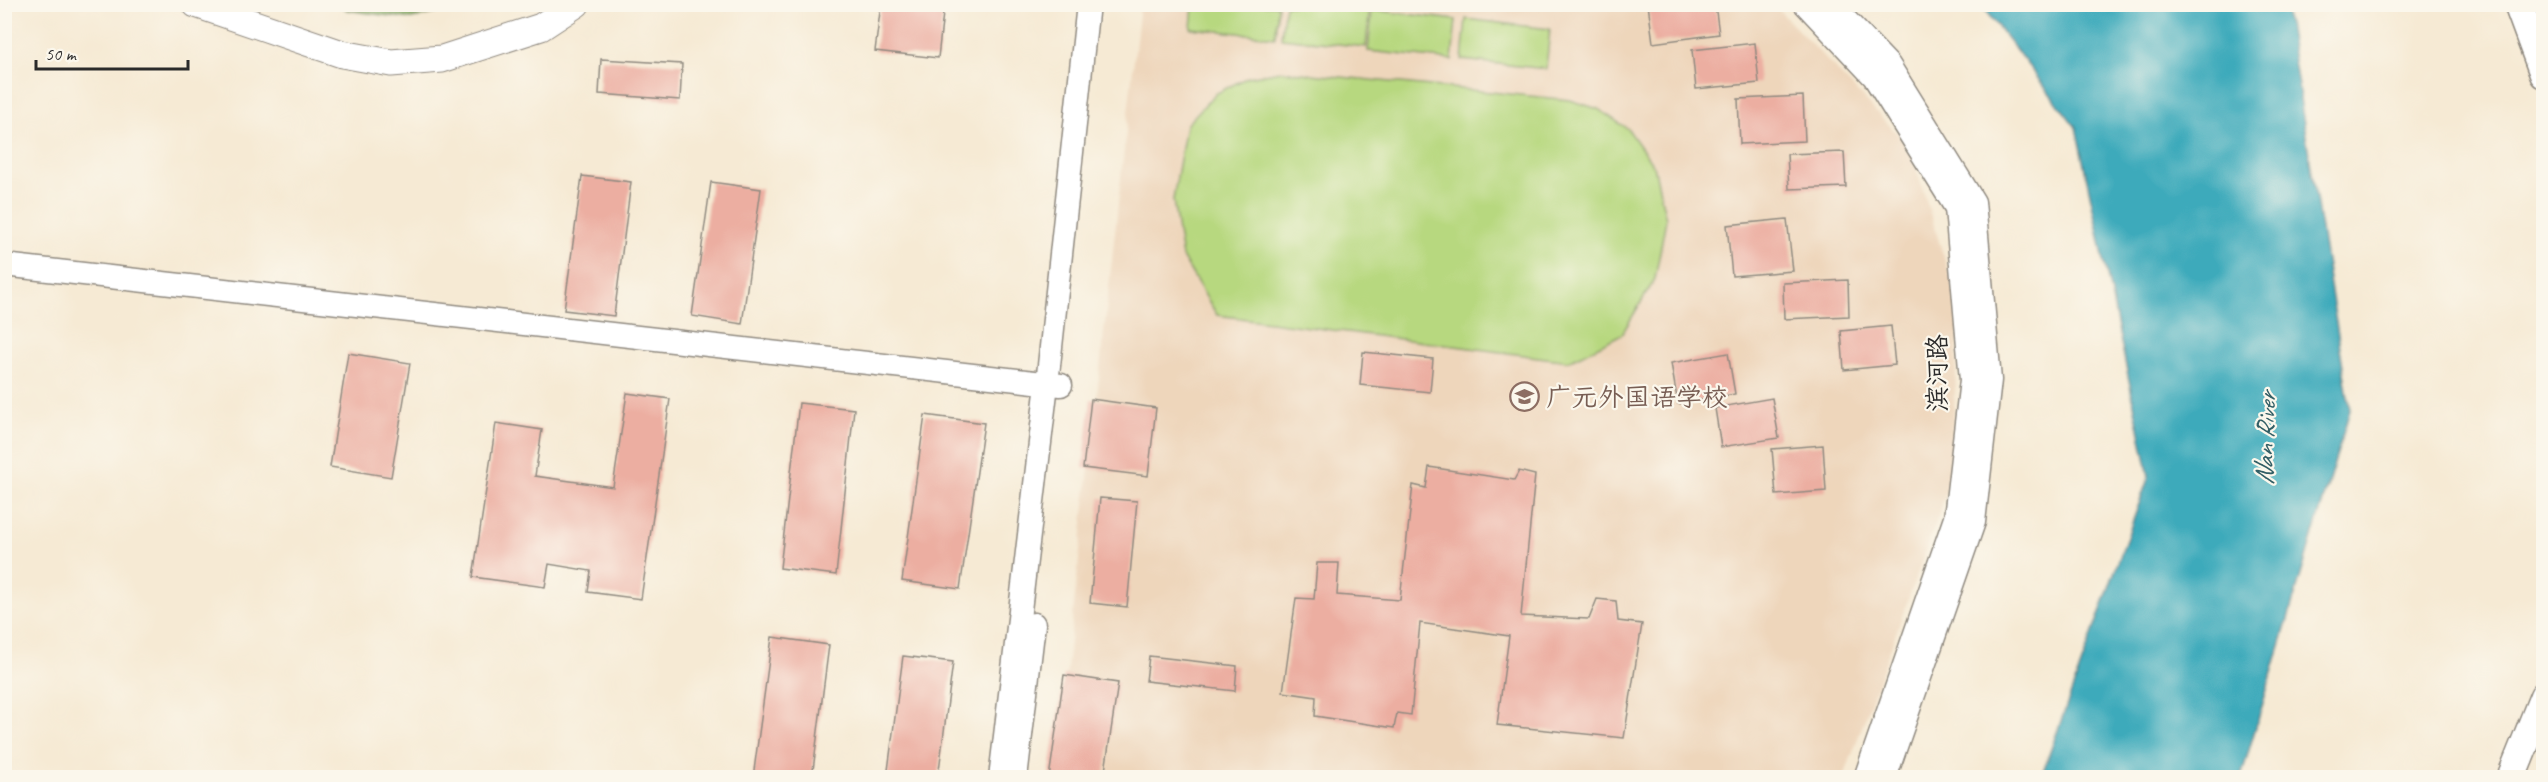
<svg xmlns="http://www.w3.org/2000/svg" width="2548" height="782" viewBox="0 0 2548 782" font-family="Caveat,'LXGW WenKai TC',sans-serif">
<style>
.built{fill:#eed6bb}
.green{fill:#b7d87f;stroke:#718255;stroke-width:1.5}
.forest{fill:#91b86e;stroke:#5e724c;stroke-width:1.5}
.water{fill:#3daabb;stroke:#346a73;stroke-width:1.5}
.building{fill:#ecaea1}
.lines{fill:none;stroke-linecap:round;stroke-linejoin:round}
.tertiary-casing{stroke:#908a80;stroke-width:25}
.primary-casing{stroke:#908a80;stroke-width:29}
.trunk-casing{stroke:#908a80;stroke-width:31}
.tertiary{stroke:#fff;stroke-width:22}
.primary{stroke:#fff;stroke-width:27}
.trunk{stroke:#fff;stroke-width:28}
.labels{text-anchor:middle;stroke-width:4.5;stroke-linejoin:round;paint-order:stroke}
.street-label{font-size:26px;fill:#2b2b2b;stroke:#fbf7ec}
.education-label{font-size:26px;fill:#785e54;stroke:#fbf7ec;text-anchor:start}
.water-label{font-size:27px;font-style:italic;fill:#325e65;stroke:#fbf7ec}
</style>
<rect width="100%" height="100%" fill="#fbf7ec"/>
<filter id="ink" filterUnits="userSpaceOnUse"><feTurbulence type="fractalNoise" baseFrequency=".0167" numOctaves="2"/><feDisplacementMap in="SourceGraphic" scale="12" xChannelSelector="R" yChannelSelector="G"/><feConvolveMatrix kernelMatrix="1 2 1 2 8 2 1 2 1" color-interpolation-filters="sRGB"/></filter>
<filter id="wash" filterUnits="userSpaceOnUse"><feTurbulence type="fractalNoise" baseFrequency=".008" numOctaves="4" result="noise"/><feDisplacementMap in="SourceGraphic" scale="24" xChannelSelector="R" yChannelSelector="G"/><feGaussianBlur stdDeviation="1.35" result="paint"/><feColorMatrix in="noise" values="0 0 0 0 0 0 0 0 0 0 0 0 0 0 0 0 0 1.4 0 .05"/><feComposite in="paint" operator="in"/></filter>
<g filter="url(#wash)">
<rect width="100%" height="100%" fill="#f6ead4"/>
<path class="built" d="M1140 5H1774L1909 146 1960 308 1949 486 1844 777 1055 778Z"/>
<path class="green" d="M1193 5H1278L1275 37 1191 28Z
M1349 5 1370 7 1366 47 1281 38 1285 5Z
M1372 10 1456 20 1452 60 1368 51Z
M1466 19 1550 29 1546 69 1462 60Z
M1281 71 1570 100 1598 109 1628 129 1654 166 1666 219 1655 279 1622 334 1569 361 1217 315 1182 257 1173 200 1186 125 1215 94 1248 77Z"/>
<path class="forest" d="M341 5H467L412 19 347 10Z"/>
<path class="water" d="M1981 5H2285L2350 410 2241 777H2041L2149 476 2076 127Z"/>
<g id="blocks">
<path class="building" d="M881 4H944L938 58 875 51Z
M1648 4H1715L1719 34 1653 43Z
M1755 43 1759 83 1696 89 1692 50Z
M601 59 682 64 680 100 599 94Z
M1803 96 1805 141 1740 144 1738 99Z
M1844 152 1846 187 1789 189 1787 154Z
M582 176 631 182 614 316 564 310Z
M711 182 761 189 742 324 692 316Z
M1787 219 1793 271 1732 276 1727 225Z
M1848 280 1849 316 1784 319 1783 283Z
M1891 326 1895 365 1844 370 1841 331Z
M1363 352 1433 359 1430 392 1360 385Z
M348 353 410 363 391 477 330 467Z
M1728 353 1735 394 1678 404 1671 363Z
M627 393 670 399 641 599 588 592 591 571 549 564 545 587 473 577 496 423 542 430 535 476 613 487Z
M1772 398 1779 438 1721 447 1715 408Z
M1091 399 1156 408 1148 476 1083 468Z
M799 403 854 409 836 575 780 568Z
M925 415 984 423 960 589 902 581Z
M1823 445 1826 491 1776 495 1772 449Z
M1429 467 1514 480 1519 471 1535 475 1521 616 1589 619 1597 599 1616 601 1618 621 1642 624 1624 738 1497 725 1509 636 1420 623 1411 715 1397 713 1394 728 1315 716 1316 697 1283 692 1296 598 1314 599 1317 563H1339L1337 595 1400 600 1413 485 1426 488Z
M1100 498 1137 501 1127 607 1090 603Z
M772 637 829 645 812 778H753Z
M903 656 953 662 938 778H887Z
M1149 656 1237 666 1235 691 1146 681Z
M1064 675 1118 683 1104 778H1049Z"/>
</g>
</g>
<g filter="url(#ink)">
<use href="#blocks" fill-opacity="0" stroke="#908a80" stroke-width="1.5"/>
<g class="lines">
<defs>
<path id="tertiary" d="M1805 4 1874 77 1956 208 1971 380 1955 518 1865 778
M1831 4 1889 65 1974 202 1990 380 1974 522 1885 778
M4 265 1061 385
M1000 778 1047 384 1088 4
M1016 778 1034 624"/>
<path id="primary" d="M196 4 342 54 391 63 442 59 541 27 576 4"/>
<path id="trunk" d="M2518 4 2544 74
M2511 778 2544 696"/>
</defs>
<use href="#tertiary" class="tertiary-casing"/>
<use href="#primary" class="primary-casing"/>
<use href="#trunk" class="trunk-casing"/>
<use href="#tertiary" class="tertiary"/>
<use href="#primary" class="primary"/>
<use href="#trunk" class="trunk"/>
</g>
</g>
<defs>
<symbol id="school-ring" viewBox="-11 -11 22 22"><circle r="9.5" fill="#fbf7ec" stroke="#8d6e63" stroke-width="1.5"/><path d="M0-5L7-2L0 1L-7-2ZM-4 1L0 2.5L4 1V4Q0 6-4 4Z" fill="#8d6e63"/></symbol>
</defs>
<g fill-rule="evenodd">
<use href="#school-ring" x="1508" y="380" width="33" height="33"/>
</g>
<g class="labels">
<g class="street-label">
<text transform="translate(1937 373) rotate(-90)" y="9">滨河路</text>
</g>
<g class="education-label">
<text x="1546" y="406">广元外国语学校</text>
</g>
<g class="water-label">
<text transform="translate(2265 439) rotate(-88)" y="9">Nan River</text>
</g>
</g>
<rect width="2548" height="782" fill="none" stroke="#fbf7ec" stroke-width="24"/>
<path d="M36 60v9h152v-9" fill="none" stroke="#2b2b2b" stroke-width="3"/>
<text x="45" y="60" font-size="18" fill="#2b2b2b" stroke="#fbf7ec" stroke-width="4.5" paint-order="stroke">50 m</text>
</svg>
